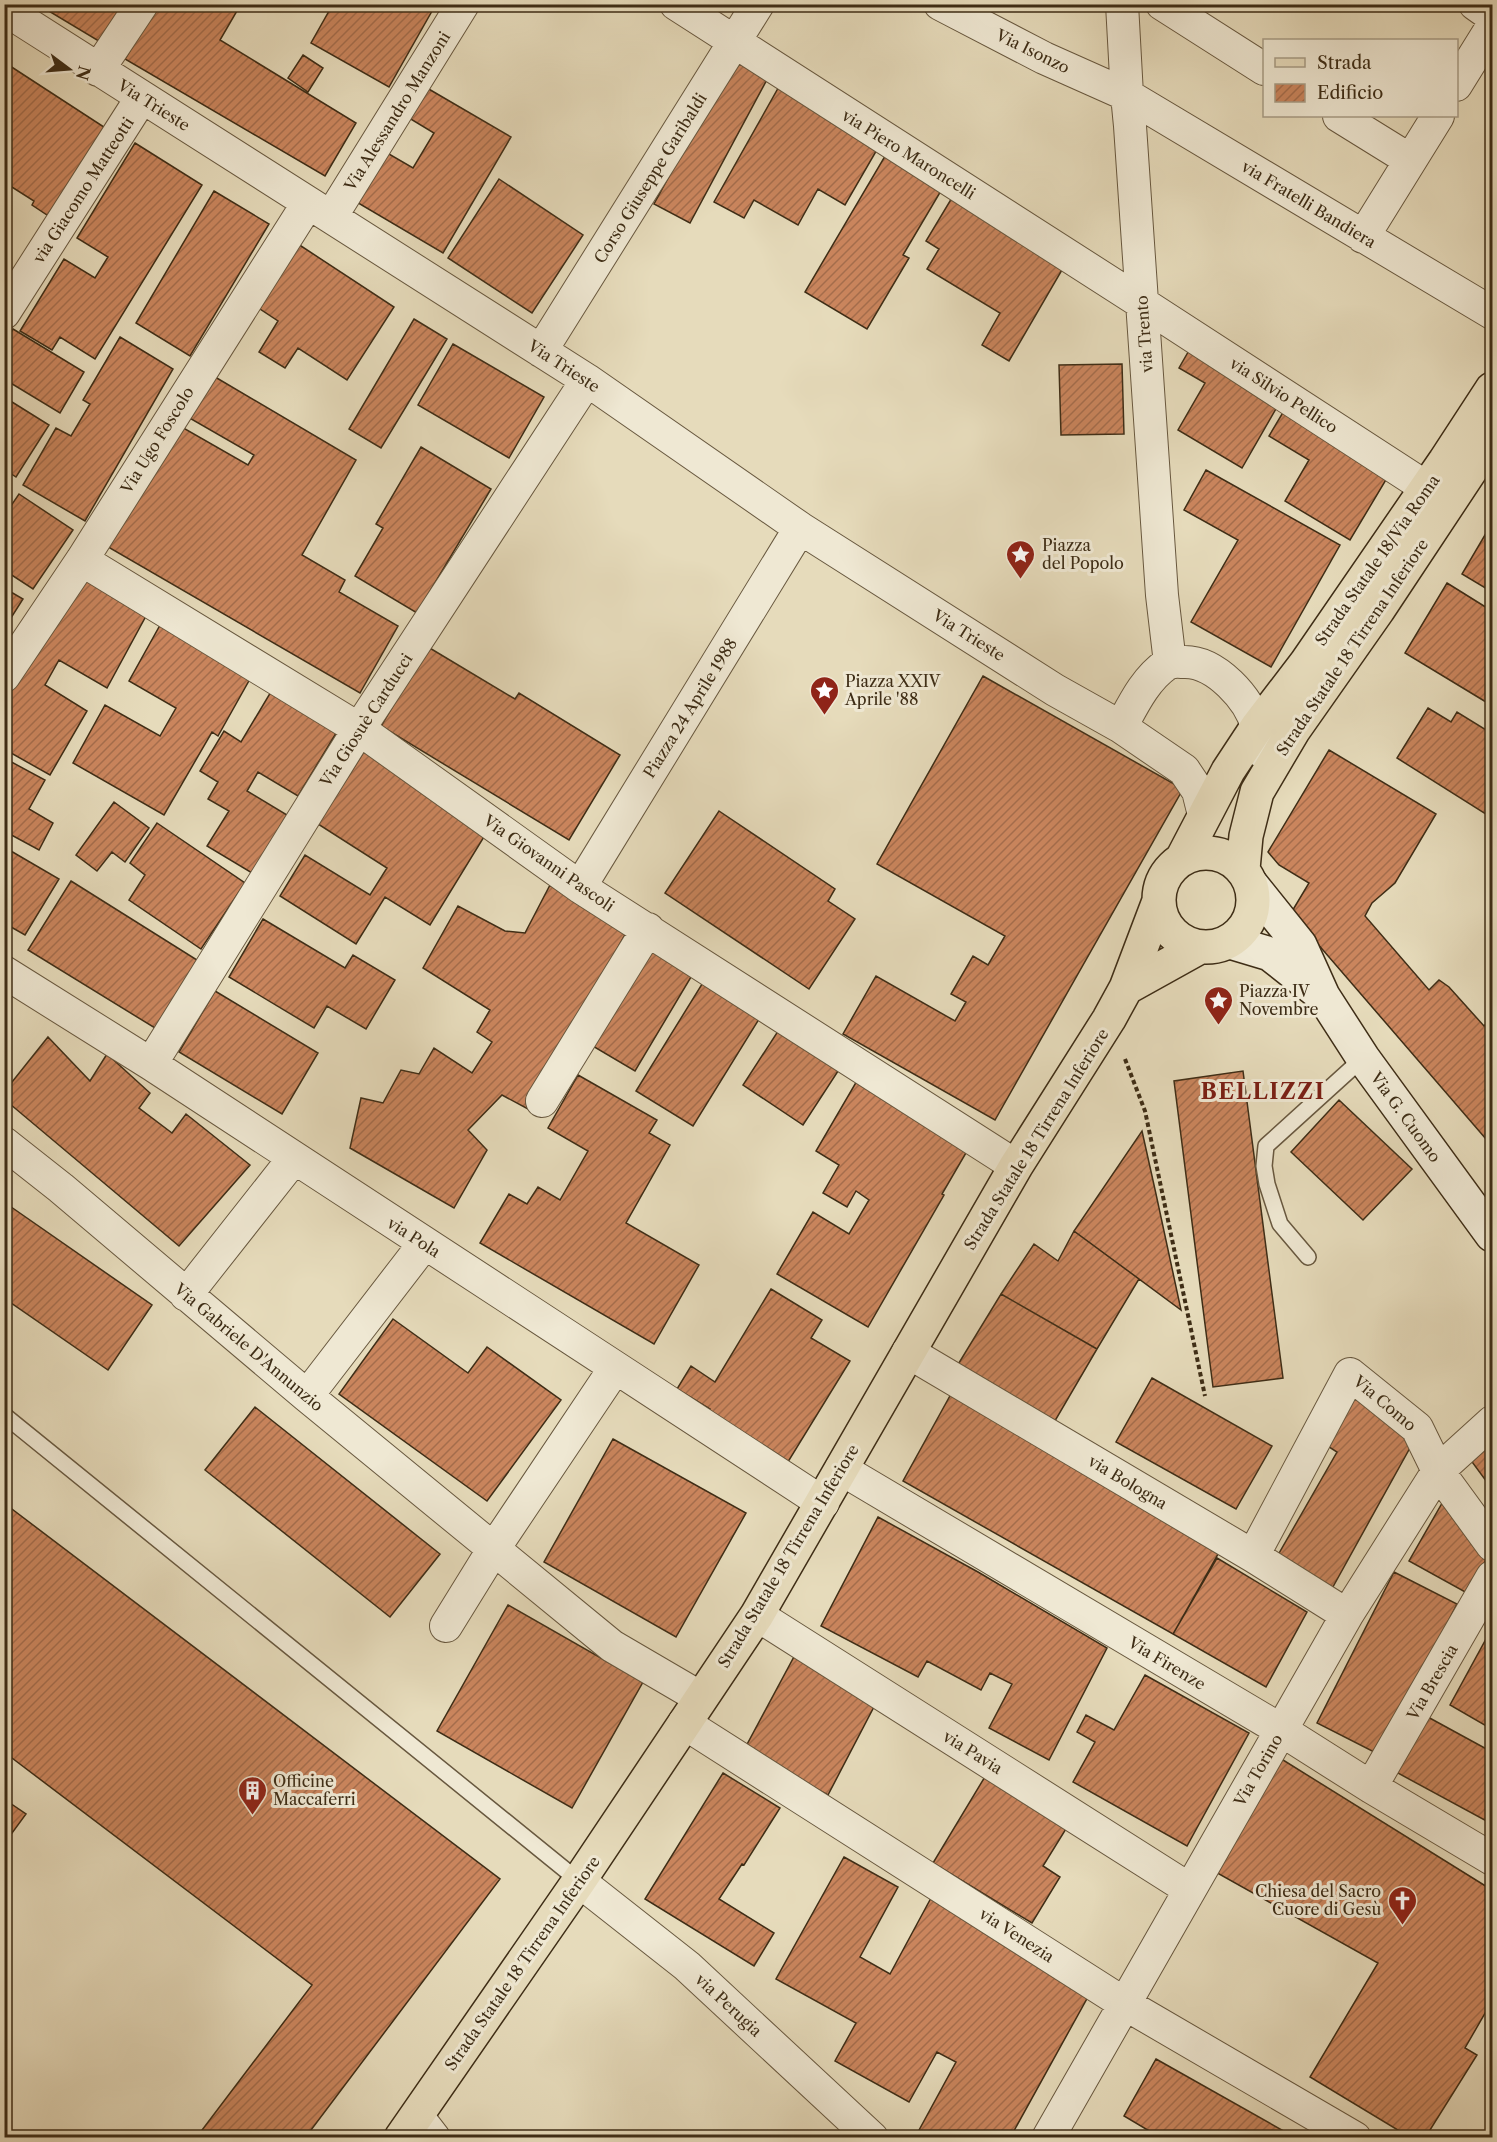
<svg xmlns="http://www.w3.org/2000/svg" width="1497" height="2142" viewBox="0 0 1497 2142" font-family="'Libre Caslon Text',serif">
<style>
.building{fill:url(#building-hatch);stroke:#3e2d16;stroke-width:1.5}
.lines{fill:none;stroke-linecap:round;stroke-linejoin:round}
.service-casing{stroke:#68583f;stroke-width:18}
.minor-casing{stroke:#68583f;stroke-width:34}
.secondary-casing{stroke:#3e2d16;stroke-width:36}
.primary-casing{stroke:#3e2d16;stroke-width:36}
.path{stroke:#3e2d16;stroke-width:4;stroke-dasharray:4.5 3;stroke-linecap:butt}
.service{stroke:#efe8d3;stroke-width:15}
.minor{stroke:#efe8d3;stroke-width:32}
.secondary{stroke:#efe8d3;stroke-width:33}
.primary{stroke:#e6dbbb;stroke-width:33}
.labels{text-anchor:middle;stroke-width:6;stroke-linejoin:round;paint-order:stroke}
.street-label{font-size:16px;fill:#3e2d16;stroke:#efe8d3}
.poi-label{font-size:16px;fill:#3e2d16;stroke:#efe8d3;text-anchor:start}
.district-label{font-size:22px;font-weight:bold;letter-spacing:1.5px;fill:#7a1f14;stroke:#efe8d3}
</style>
<defs>
<pattern id="building-hatch" width="6" height="6" patternUnits="userSpaceOnUse" patternTransform="scale(1.5)"><rect width="6" height="6" fill="#ca855d"/><path d="M-1 1l2-2M0 6l6-6M5 7l2-2" fill="none" stroke="#a56d4c"/></pattern>
</defs>
<rect width="100%" height="100%" fill="#e6dbbb"/>
<filter id="stains"><feTurbulence type="fractalNoise" baseFrequency=".00333" numOctaves="4"/><feColorMatrix values="0 0 0 0 .2 0 0 0 0 .09 0 0 0 0 .02 0 0 0 .5 -.17"/></filter>
<radialGradient id="worn" r=".72"><stop offset=".6" stop-color="#630" stop-opacity="0"/><stop offset="1" stop-color="#630" stop-opacity=".3"/></radialGradient>
<path class="building" d="M50 4H126L102 43 47 10Z
M157 4H241L220 40 356 123 325 176 125 59Z
M333 4H436L389 87 311 43Z
M303 55 323 68 308 92 288 78Z
M735 55 770 74 690 223 654 204Z
M7 64 107 129 50 217 32 205 34 201 4 182V68Z
M781 83 882 141 845 205 818 189 798 225 754 200 744 218 714 202Z
M427 88 511 137 443 253 348 197 377 147 413 168 434 133 409 118Z
M135 143 202 185 95 359 60 337 52 350 20 331 64 259 95 278 108 257 77 238Z
M888 151 945 184 903 255 909 258 867 329 805 292Z
M499 179 583 235 532 313 448 258Z
M214 191 269 224 190 356 136 323Z
M953 196 1066 263 1009 361 982 345 1000 313 927 269 939 249 926 241Z
M298 244 394 307 347 380 298 348 285 368 259 352 278 321 257 307Z
M414 319 447 339 381 448 349 429Z
M13 329 84 372 60 413 4 379V344Z
M120 337 173 369 85 521 23 485 56 428 71 436 90 404 83 400Z
M453 344 544 397 509 458 418 405Z
M1191 347 1281 400 1242 468 1178 430 1205 383 1179 368Z
M1122 364 1124 434 1061 435 1059 365Z
M210 374 356 460 302 555 345 580 339 592 398 626 360 693 103 544 173 422 248 465 254 455 186 416Z
M4 397 49 425 16 477 4 469Z
M1285 409 1390 473 1350 540 1285 501 1309 460 1269 436Z
M421 447 491 489 417 613 355 576 383 528 376 524Z
M1206 470 1340 545 1271 667 1191 622 1238 540 1184 510Z
M19 494 73 530 33 589 4 570V516Z
M1492 523V592L1462 574Z
M80 573 146 616 107 688 59 660 45 685 87 711 50 775 4 749V688Z
M1447 583 1492 611V702L1491 705 1405 653Z
M4 588 23 599 4 629Z
M164 618 255 670 218 736 212 732 164 815 73 763 105 705 160 736 176 708 129 681Z
M428 647 515 699 519 693 620 755 569 840 381 726Z
M983 676 1183 789 995 1120 843 1034 876 976 955 1021 966 1002 951 994 973 956 988 965 1005 936 877 864Z
M272 690 338 730 298 796 258 772 247 791 287 815 252 873 207 846 229 811 208 799 218 782 200 771 224 731 241 742Z
M1428 708 1451 722 1457 712 1486 730 1491 722 1492 723V818L1397 758Z
M365 750 490 827 430 925 385 897 356 944 280 896 305 855 370 895 387 868 318 824Z
M1329 750 1436 814 1395 883 1372 903 1365 916 1429 990 1439 980 1449 987 1484 1026 1490 1020 1492 1023V1146L1291 913 1309 883 1279 865 1268 852Z
M4 758 45 780 29 809 53 823 39 850 4 831Z
M114 802 149 828 125 862 112 852 97 871 76 855Z
M719 811 835 889 828 901 855 919 809 989 665 893Z
M157 823 245 883 201 949 129 900 145 875 130 863Z
M4 847 59 879 25 935 4 923Z
M71 881 197 960 155 1028 28 950Z
M550 885 627 931 528 1109 502 1095 468 1130 487 1150 454 1208 350 1148 361 1098 383 1103 401 1070 419 1074 434 1048 472 1073 492 1042 477 1032 490 1010 423 968 458 906 505 931 525 933Z
M263 919 345 968 353 955 395 980 366 1029 327 1006 314 1028 229 977Z
M650 946 694 972 635 1071 591 1045Z
M707 976 764 1011 693 1126 636 1091Z
M215 991 318 1053 282 1114 179 1052Z
M782 1025 842 1065 803 1125 743 1085Z
M48 1037 90 1081 107 1054 150 1093 139 1108 172 1133 186 1114 250 1165 179 1246 4 1099V1092Z
M1243 1071 1283 1378 1213 1387 1174 1081Z
M578 1075 657 1120 649 1133 670 1145 626 1223 699 1265 654 1344 480 1243 509 1194 527 1204 538 1187 560 1200 588 1151 548 1128Z
M858 1079 970 1146 942 1194 944 1195 868 1327 777 1274 813 1212 849 1234 869 1200 856 1191 847 1207 823 1193 839 1165 816 1151Z
M1339 1100 1412 1169 1363 1220 1291 1152Z
M1142 1131 1156 1194 1181 1310 1074 1231Z
M4 1202 152 1305 108 1370 4 1298Z
M1074 1231 1139 1279 1097 1349 1001 1294 1034 1244 1058 1261Z
M771 1289 822 1320 811 1338 850 1361 783 1470 703 1421 710 1409 677 1389 691 1366 715 1382Z
M1001 1294 1097 1349 1052 1426 954 1371Z
M393 1319 468 1373 487 1347 561 1400 487 1501 339 1394Z
M1152 1378 1272 1446 1236 1509 1116 1442Z
M951 1394 1222 1547 1173 1634 903 1481Z
M1354 1395 1416 1437 1329 1594 1274 1562 1337 1452 1326 1445Z
M255 1407 440 1554 390 1617 205 1470Z
M1492 1429V1489L1464 1451Z
M613 1439 746 1513 676 1637 544 1562Z
M1445 1498 1491 1551 1467 1593 1409 1561Z
M4 1503 500 1879 305 2138H196L312 1985 4 1752Z
M878 1517 978 1572 1107 1648 1049 1760 989 1728 1012 1684 990 1673 981 1690 927 1661 918 1677 821 1626Z
M1217 1558 1307 1612 1266 1687 1173 1634Z
M1394 1572 1457 1604 1380 1755 1317 1723Z
M508 1605 643 1682 572 1808 437 1731Z
M1486 1639 1492 1642V1718L1488 1727 1450 1705Z
M796 1653 877 1701 828 1795 744 1750Z
M1145 1675 1249 1733 1187 1846 1073 1782 1095 1742 1077 1732 1086 1715 1114 1730Z
M1426 1716 1492 1752V1824L1396 1772Z
M1275 1755 1492 1890V2001L1465 2048 1477 2055 1425 2138H1411L1310 2077 1378 1963 1203 1865Z
M723 1773 780 1808 744 1865 742 1864 719 1899 774 1933 754 1966 645 1899Z
M986 1775 1069 1824 1043 1866 1060 1877 1032 1923 933 1863Z
M4 1799 26 1814 4 1844Z
M844 1857 898 1887 860 1957 890 1974 931 1898 1089 1995 1010 2138H928L918 2132 956 2062 937 2052 909 2102 835 2061 856 2023 776 1979Z
M1156 2059 1296 2138H1161L1124 2116Z"/>
<g class="lines">
<defs>
<path id="service" d="M1308 1257 1280 1224 1267 1184 1264 1166 1266 1146 1363 1058
M4 1415 579 1881"/>
<path id="minor" d="M676 4 1142 303 1427 488
M940 4 1044 58 1127 95 1492 313
M1122 4 1127 95 1130 126 1162 595 1170 663
M1162 4 1264 69
M1475 4 1492 16
M4 9 587 380 800 528 1055 690 1121 727
M98 70 142 4
M1456 85 1492 27
M1339 116 1410 160
M331 217 463 4
M1363 237 1438 116
M4 313 142 97
M541 351 758 4
M82 560 359 729 580 887 1016 1166
M4 676 82 560 308 203
M1204 815 1198 791 1184 770 1121 727C1133 705 1145 679 1167 664 1172 661 1179 662 1185 662 1216 662 1250 699 1257 727 1259 734 1258 743 1259 750
M580 887 800 528
M4 972 151 1064 823 1503
M151 1064 359 729 587 380
M542 1101 648 929
M4 1143 61 1188 307 1396 612 1646 701 1698
M186 1295 294 1158
M908 1352 1253 1556 1347 1615
M307 1396 424 1244
M841 1469 1281 1730 1371 1787 1492 1859
M1253 1556 1350 1374 1417 1428 1438 1471 1492 1545
M757 1615 1189 1889
M446 1626 493 1550 615 1368
M684 1723 1125 2004 1355 2138
M1371 1787 1492 1577
M579 1881 687 1966 872 2138
M417 2116 434 2138
M1048 2138 1347 1615 1438 1471 1492 1422"/>
<path id="secondary" d="M1251 884 1300 945 1323 996 1363 1058 1492 1235
M1230 942 1270 954 1317 991"/>
<path id="primary" d="M1159 900a47 47 0 1 1 94 0a47 47 0 1 1-94 0Z
M1182 859 1228 771 1257 727 1306 663 1445 461 1492 389
M1243 869 1246 836 1257 792 1293 731 1378 610 1492 438
M1126 988 1198 948
M401 2138 579 1881 757 1615 1016 1166 1109 1019 1126 988 1159 901"/>
</defs>
<use href="#service" class="service-casing"/>
<use href="#minor" class="minor-casing"/>
<use href="#secondary" class="secondary-casing"/>
<use href="#primary" class="primary-casing"/>
<path class="path" d="M1125 1059 1145 1111 1205 1396"/>
<use href="#service" class="service"/>
<use href="#minor" class="minor"/>
<use href="#secondary" class="secondary"/>
<use href="#primary" class="primary"/>
</g>
<defs>
<symbol id="sight-pin" viewBox="-11 -11 22 30"><path d="M0 17L-7.5 6A9.5 9.5 0 1 1 7.5 6Z" fill="#8f2418" stroke="#efe8d3"/><path d="M0-6L1.8-2.2L6-1.7L2.9 1.2L3.7 5.4L0 3.3L-3.7 5.4L-2.9 1.2L-6-1.7L-1.8-2.2Z" fill="#fff"/></symbol>
<symbol id="building-pin" viewBox="-11 -11 22 30"><path d="M0 17L-7.5 6A9.5 9.5 0 1 1 7.5 6Z" fill="#8f2418" stroke="#efe8d3"/><path d="M-4-6H4V6H1V3H-1V6H-4ZM-2.5-4.3h1.7v1.8h-1.7ZM.8-4.3h1.7v1.8H.8ZM-2.5-1h1.7V.8h-1.7ZM.8-1h1.7V.8H.8Z" fill="#fff"/></symbol>
<symbol id="church-pin" viewBox="-11 -11 22 30"><path d="M0 17L-7.5 6A9.5 9.5 0 1 1 7.5 6Z" fill="#8f2418" stroke="#efe8d3"/><path d="M-1.2-6h2.4v3.5h3.3v2.4h-3.3V6h-2.4V-.1h-3.3v-2.4h3.3Z" fill="#fff"/></symbol>
</defs>
<g fill-rule="evenodd">
<use href="#sight-pin" x="1004" y="538" width="33" height="45"/>
<use href="#sight-pin" x="808" y="674" width="33" height="45"/>
<use href="#sight-pin" x="1202" y="984" width="33" height="45"/>
<use href="#building-pin" x="236" y="1774" width="33" height="45"/>
<use href="#church-pin" x="1386" y="1884" width="33" height="45"/>
</g>
<g class="labels">
<g class="street-label">
<text transform="translate(1033 51) rotate(26)" y="6">Via Isonzo</text>
<text transform="translate(154 105) rotate(32)" y="6">Via Trieste</text>
<text transform="translate(397 111) rotate(-58)" y="6">Via Alessandro Manzoni</text>
<text transform="translate(909 154) rotate(32)" y="6">via Piero Maroncelli</text>
<text transform="translate(650 178) rotate(-58)" y="6">Corso Giuseppe Garibaldi</text>
<text transform="translate(83 190) rotate(-57)" y="6">via Giacomo Matteotti</text>
<text transform="translate(1309 204) rotate(31)" y="6">via Fratelli Bandiera</text>
<text transform="translate(1144 334) rotate(-94)" y="6">via Trento</text>
<text transform="translate(564 366) rotate(33)" y="6">Via Trieste</text>
<text transform="translate(1284 395) rotate(33)" y="6">via Silvio Pellico</text>
<text transform="translate(157 440) rotate(-58)" y="6">Via Ugo Foscolo</text>
<text transform="translate(1377 560) rotate(-55)" y="6">Strada Statale 18/Via Roma</text>
<text transform="translate(969 635) rotate(32)" y="6">Via Trieste</text>
<text transform="translate(1352 647) rotate(-56)" y="6">Strada Statale 18 Tirrena Inferiore</text>
<text transform="translate(690 708) rotate(-58)" y="6">Piazza 24 Aprile 1988</text>
<text transform="translate(366 720) rotate(-57)" y="6">Via Giosuè Carducci</text>
<text transform="translate(549 863) rotate(35)" y="6">Via Giovanni Pascoli</text>
<text transform="translate(1406 1117) rotate(54)" y="6">Via G. Cuomo</text>
<text transform="translate(1036 1139) rotate(-58)" y="6">Strada Statale 18 Tirrena Inferiore</text>
<text transform="translate(414 1237) rotate(33)" y="6">via Pola</text>
<text transform="translate(249 1347) rotate(40)" y="6">Via Gabriele D'Annunzio</text>
<text transform="translate(1385 1403) rotate(40)" y="6">Via Como</text>
<text transform="translate(1128 1482) rotate(31)" y="6">via Bologna</text>
<text transform="translate(788 1556) rotate(-59)" y="6">Strada Statale 18 Tirrena Inferiore</text>
<text transform="translate(1167 1663) rotate(31)" y="6">Via Firenze</text>
<text transform="translate(1432 1682) rotate(-60)" y="6">Via Brescia</text>
<text transform="translate(973 1752) rotate(32)" y="6">via Pavia</text>
<text transform="translate(1258 1770) rotate(-60)" y="6">Via Torino</text>
<text transform="translate(1017 1935) rotate(33)" y="6">via Venezia</text>
<text transform="translate(522 1963) rotate(-55)" y="6">Strada Statale 18 Tirrena Inferiore</text>
<text transform="translate(729 2005) rotate(43)" y="6">via Perugia</text>
</g>
<g class="poi-label">
<text x="1042" y="551">Piazza<tspan x="1042" dy="18">del Popolo</tspan></text>
<text x="845" y="687">Piazza XXIV<tspan x="845" dy="18">Aprile '88</tspan></text>
<text x="1239" y="997">Piazza IV<tspan x="1239" dy="18">Novembre</tspan></text>
<text x="273" y="1787">Officine<tspan x="273" dy="18">Maccaferri</tspan></text>
<text x="1381" y="1897" text-anchor="end">Chiesa del Sacro<tspan x="1381" dy="18">Cuore di Gesù</tspan></text>
</g>
<g class="district-label">
<text x="1263" y="1099">BELLIZZI</text>
</g>
</g>
<rect width="1497" height="2142" fill="none" stroke="#e6dbbb" stroke-width="24"/>
<rect x="6" y="6" width="1485" height="2130" fill="none" stroke="#3e2d16" stroke-width="3"/>
<rect x="12" y="12" width="1473" height="2118" fill="none" stroke="#3e2d16" stroke-width="1.5"/>
<rect x="1263" y="39" width="195" height="78" fill="#efe8d3" stroke="#a89d87" stroke-width="1.5"/>
<rect x="1275" y="58" width="30" height="9" fill="#e6dbbb" stroke="#a89d87" stroke-width="1.5"/>
<text x="1317" y="69" font-size="18" fill="#3e2d16">Strada</text>
<rect x="1275" y="84" width="30" height="18" fill="url(#building-hatch)" stroke="#a89d87" stroke-width="1.5"/>
<text x="1317" y="99" font-size="18" fill="#3e2d16">Edificio</text>
<g transform="translate(69 69) rotate(106)" stroke="#efe8d3" stroke-width="4.5" paint-order="stroke">
<path d="M0-4.5L10 22L0 15L-10 22Z" fill="#3e2d16"/>
<text y="-9" font-size="16" font-weight="bold" text-anchor="middle" fill="#3e2d16">N</text>
</g>
<rect width="100%" height="100%" filter="url(#stains)"/>
<rect width="100%" height="100%" fill="url(#worn)"/>
</svg>
